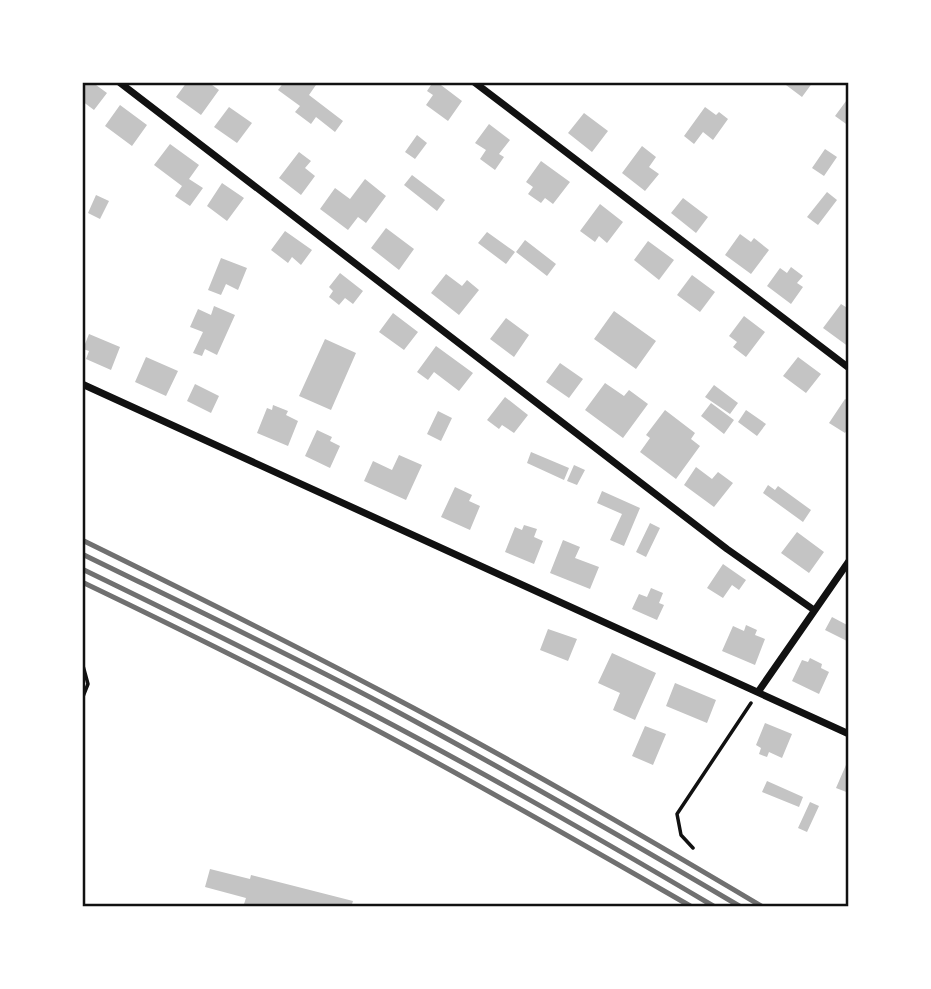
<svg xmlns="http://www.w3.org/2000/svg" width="931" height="989" viewBox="0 0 931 989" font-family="'Fira Sans Condensed',sans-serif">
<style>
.building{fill:#c4c4c4}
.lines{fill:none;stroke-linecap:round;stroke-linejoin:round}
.path{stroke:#111;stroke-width:3.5}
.minor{stroke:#111;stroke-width:7}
.rail{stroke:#707070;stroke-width:5}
.neatline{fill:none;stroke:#111;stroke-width:2.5}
</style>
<rect width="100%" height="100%" fill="#fff"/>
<path class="building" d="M82 82H92L107 93 94 110 82 101Z
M187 82H208L219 90 201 115 176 97Z
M284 82H318L309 95 343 121 335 132 316 117 311 124 295 112 300 106 278 90Z
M433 82H437L462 101 448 121 426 105 433 95 427 91Z
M782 82H813L802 97Z
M849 97V126L835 116Z
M120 105 147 125 132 146 105 126Z
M229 107 252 123 237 143 214 127Z
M705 107 716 115 719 112 728 119 713 140 703 132 694 144 684 136Z
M584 113 608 131 592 152 568 133Z
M489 124 510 140 499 154 504 157 495 170 480 159 486 150 475 143Z
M417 135 427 143 415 159 405 152Z
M170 144 199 165 189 179 203 188 190 206 175 196 182 186 154 165Z
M642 146 656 157 649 167 659 174 645 191 622 173Z
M825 149 837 157 824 176 812 168Z
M299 152 311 161 305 168 315 176 301 195 279 178Z
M541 161 570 182 553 204 545 198 541 203 528 194 533 187 526 182Z
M412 175 445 200 437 211 404 185Z
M365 179 386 196 366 223 358 217 348 230 320 209 335 188 350 199Z
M222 183 244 198 227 221 207 206Z
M827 192 837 200 818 225 807 217Z
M96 195 109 201 100 219 88 213Z
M683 198 708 217 696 233 671 213Z
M600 204 623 222 607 243 599 236 595 242 580 231Z
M386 228 414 249 399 270 371 248Z
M285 231 312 250 301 265 292 257 288 263 271 250Z
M487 232 515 252 506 264 478 243Z
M740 234 751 242 754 238 769 250 751 274 725 255Z
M525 240 556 264 547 276 516 252Z
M648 241 674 260 659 280 634 260Z
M221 258 247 268 238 290 226 284 221 295 208 290Z
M791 267 803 276 797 283 803 287 791 304 767 286 780 268 787 273Z
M340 273 363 291 353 304 345 298 339 305 329 297 333 291 329 287Z
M446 274 462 286 467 280 479 290 459 315 431 293Z
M692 275 715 292 700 312 677 295Z
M841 304 849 309V347L823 328Z
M214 306 235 315 217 355 205 349 202 356 193 353 203 332 190 327 198 309 211 315Z
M614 311 656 341 636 369 594 339Z
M393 313 418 332 404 350 379 332Z
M744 316 765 332 746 357 733 347 737 342 729 336Z
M506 318 529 335 514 357 490 339Z
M89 334 120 347 111 370 86 359 89 351 83 349Z
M325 339 356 353 331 410 299 396Z
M436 346 473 373 459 391 434 372 428 380 417 372Z
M146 357 178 371 166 396 135 382Z
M798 357 821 374 806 393 783 376Z
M560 363 583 379 569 398 546 382Z
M605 383 624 396 629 390 648 404 623 438 585 410Z
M195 384 219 396 211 413 187 401Z
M714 385 738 403 730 414 705 397Z
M505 397 528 415 514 433 502 425 499 429 487 420Z
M845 399 849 401V427L845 433 829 423Z
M711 403 734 420 724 434 701 416Z
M273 405 288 411 286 415 298 421 288 446 257 433 267 408 272 410Z
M665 410 695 433 691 439 700 446 676 479 640 452 650 438 646 435Z
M746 410 766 424 757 436 738 422Z
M438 411 452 418 441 441 427 434Z
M317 430 332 437 330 441 340 446 330 468 305 456Z
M531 452 569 468 564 480 527 463Z
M399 455 422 465 406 500 364 481 373 461 392 470Z
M574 465 585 470 577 485 567 481Z
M696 467 712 479 718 472 733 483 714 507 684 485Z
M768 485 775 490 778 486 811 510 803 522 763 493Z
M455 487 472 495 469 501 480 506 470 530 441 517Z
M602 491 640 508 624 546 610 540 622 514 597 503Z
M650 523 660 528 646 557 636 552Z
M524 525 537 529 534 537 543 541 534 564 505 552 515 527 522 530Z
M797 532 824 552 809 573 781 553Z
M563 540 580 547 575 558 599 567 590 589 550 573Z
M723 564 746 580 739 590 732 585 723 598 707 588Z
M651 588 663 593 659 603 664 605 657 620 632 609 639 594 647 597Z
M832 617 849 626V642L825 630Z
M746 625 757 630 755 635 765 639 755 665 722 651 733 626 744 631Z
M548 629 577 639 568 661 540 650Z
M612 653 656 673 635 720 613 710 620 693 598 683Z
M810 658 822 664 821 668 829 672 819 694 792 681 802 660 808 662Z
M675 683 716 700 707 723 666 706Z
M765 723 792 734 782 758 769 752 767 757 759 754 761 748 756 745Z
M645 726 666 734 653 765 632 756Z
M849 758V793L836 788Z
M767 781 803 797 799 807 762 792Z
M810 802 819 806 807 832 798 828Z
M210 869 250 879 251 875 353 901 351 907H243L246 898 205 887Z"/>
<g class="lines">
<path class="path" d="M82 662 88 684 82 699
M693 848 681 835 677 814 751 703"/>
<path class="minor" d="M119 82 727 549 814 610
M474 82 849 368
M82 384 849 734
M758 692 849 561"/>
<path class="rail" d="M82 540C184 590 285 640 385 693 513 760 638 833 763 907
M82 554C182 603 283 651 381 703 503 768 622 837 741 907
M82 569C179 616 276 664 372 714 488 775 602 840 715 907
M82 582C178 628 273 675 367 725 477 783 584 845 692 907"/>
</g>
<rect width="931" height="989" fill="none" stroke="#ffffff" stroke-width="168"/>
<rect x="84" y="84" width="763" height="821" class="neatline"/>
</svg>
